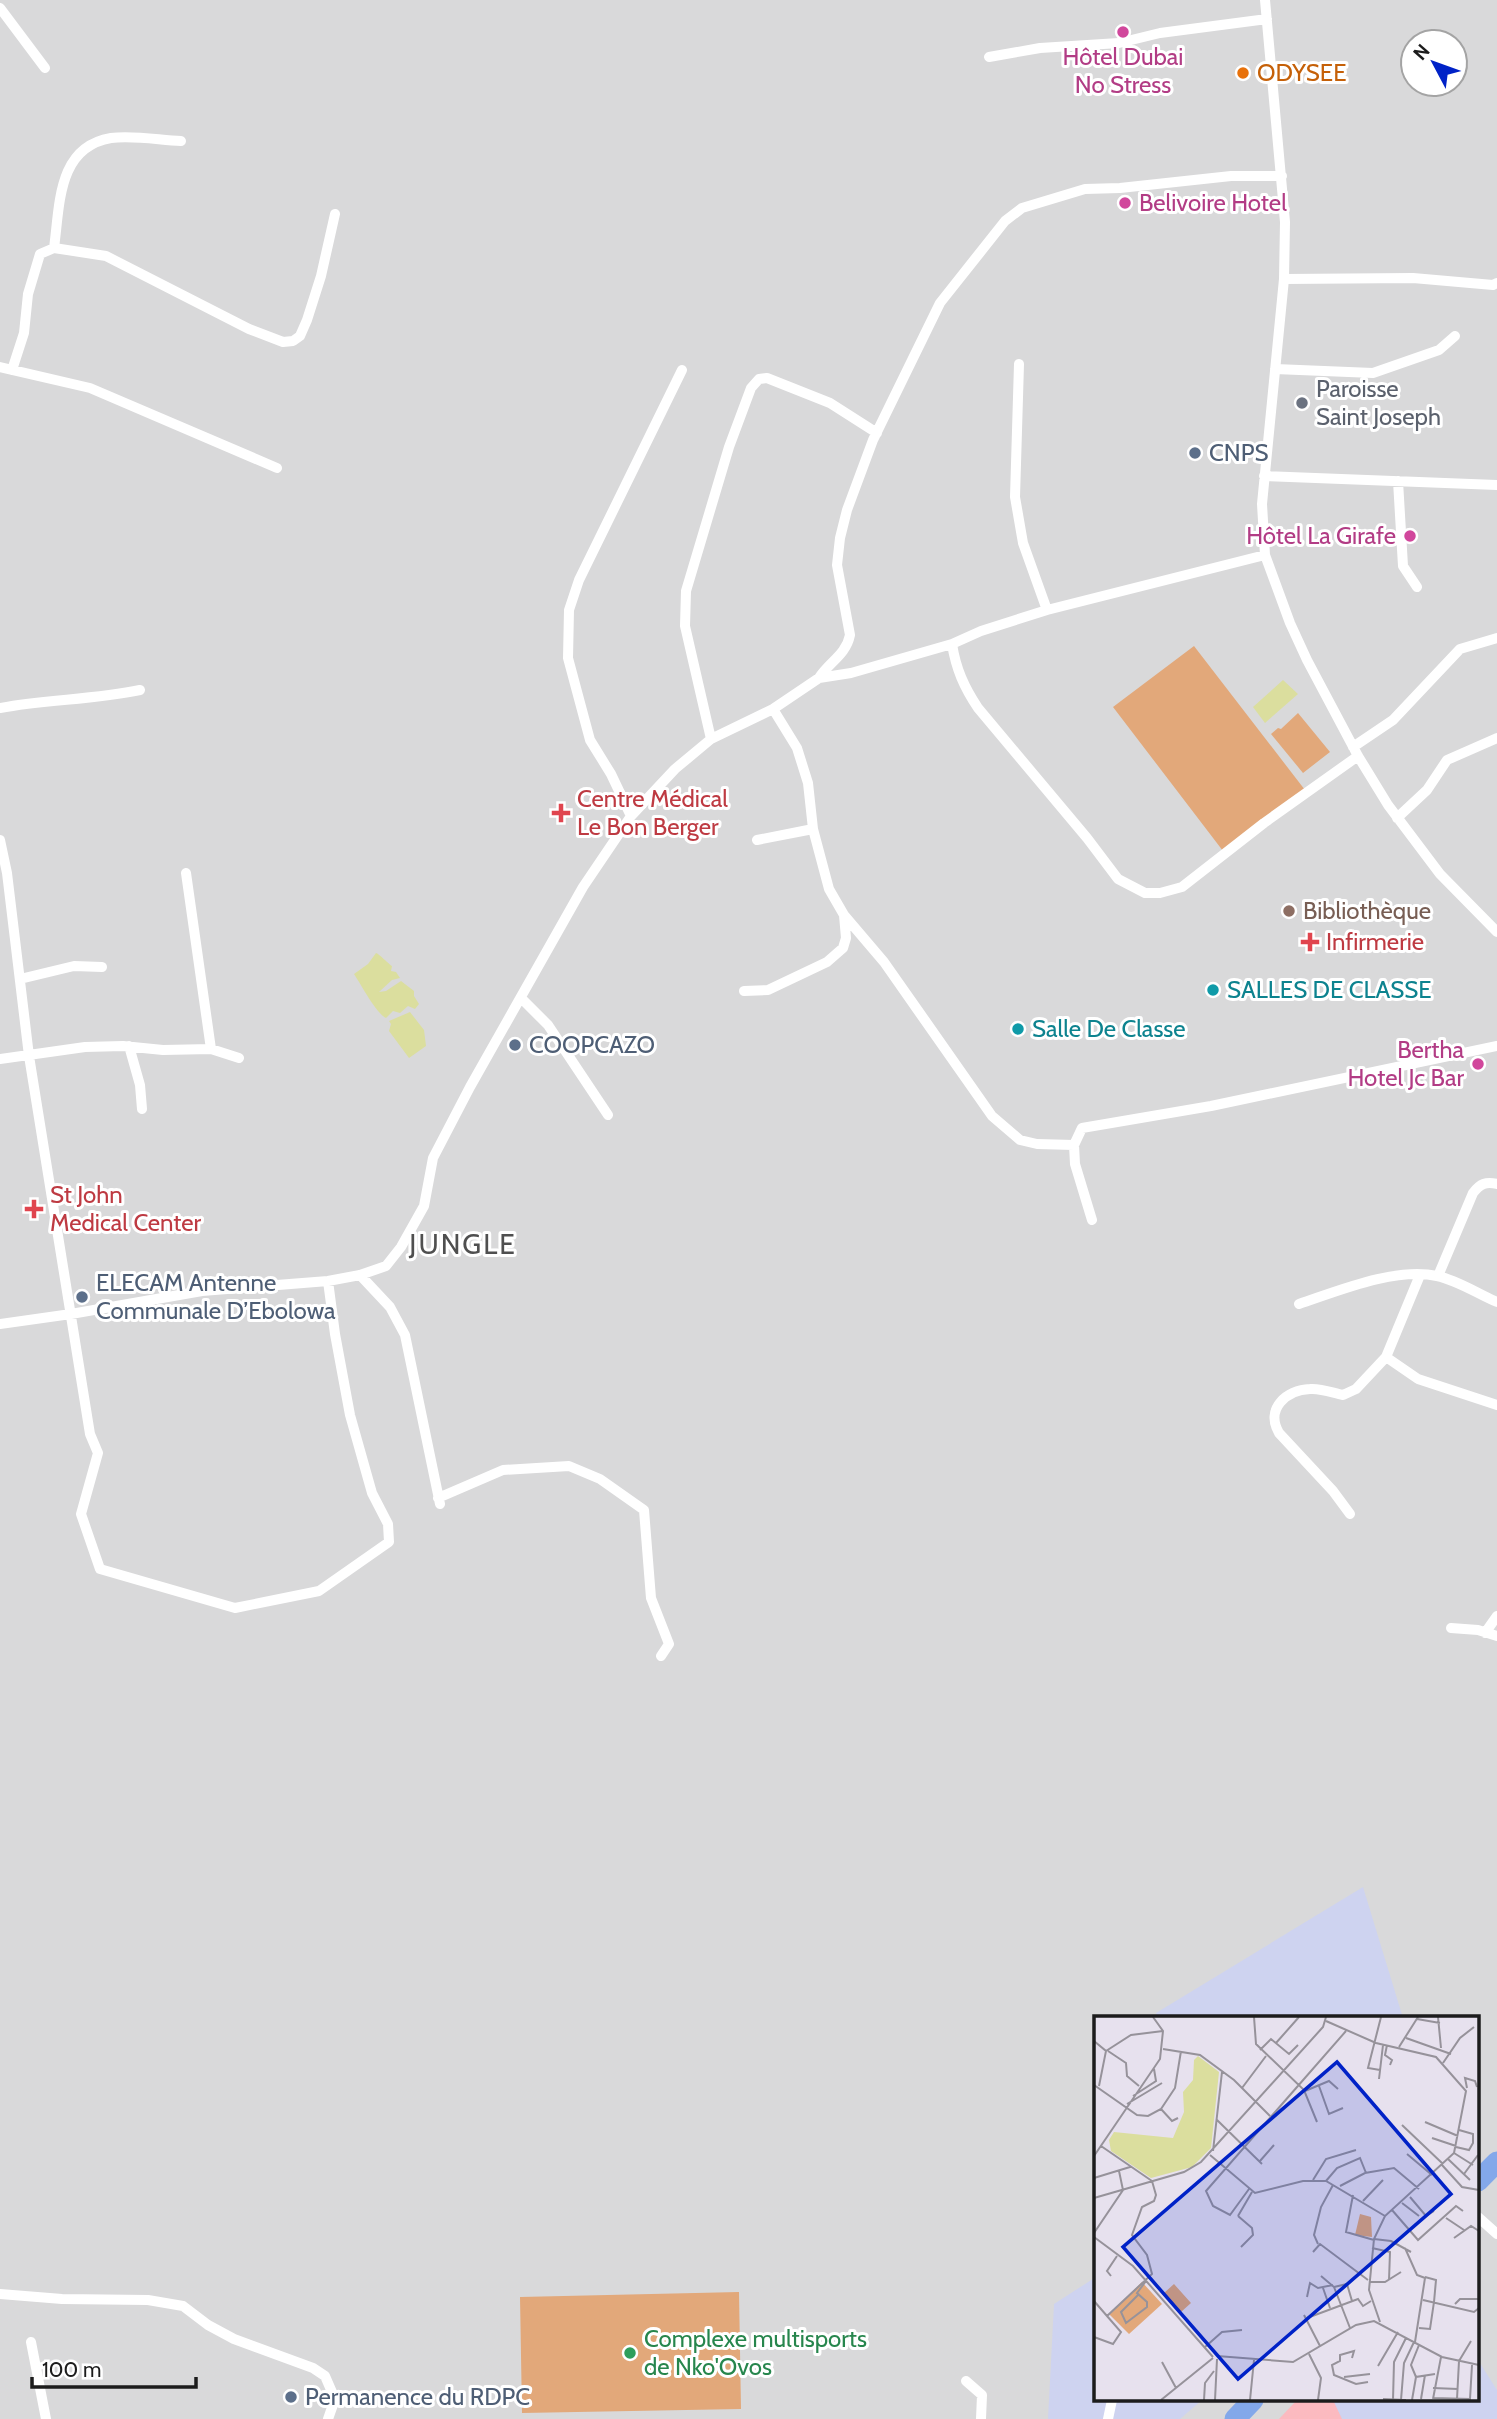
<svg xmlns="http://www.w3.org/2000/svg" width="1497" height="2419" viewBox="0 0 1497 2419" font-family="Cabin,sans-serif">
<style>
.residential{fill:#d9d9da;fill-rule:evenodd}
.commercial{fill:#ced3f0}
.park{fill:#fcbac0}
.pitch{fill:#e2a87a}
.water{fill:#dbde9e}
.lines{fill:none;stroke-linecap:round;stroke-linejoin:round}
.street{stroke:#fff;stroke-width:10}
.highway{stroke:#83a8ea;stroke-width:21}
.hotel-dot{fill:#d1479c;stroke:#fff;stroke-width:2.5}
.food-dot{fill:#e8710a;stroke:#fff;stroke-width:2.5}
.worship-dot{fill:#6b7280;stroke:#fff;stroke-width:2.5}
.service-dot{fill:#5c6f8a;stroke:#fff;stroke-width:2.5}
.health-dot{fill:#e0444e;stroke:#fff;stroke-width:2.5}
.education-dot{fill:#8d6e63;stroke:#fff;stroke-width:2.5}
.culture-dot{fill:#0f9aa8;stroke:#fff;stroke-width:2.5}
.leisure-dot{fill:#2e9e5b;stroke:#fff;stroke-width:2.5}
.labels{text-anchor:middle;stroke-width:6;stroke-linejoin:round;paint-order:stroke}
.hotel-label{font-size:24px;fill:#b23c85;stroke:#fff;text-anchor:end}
.food-label{font-size:24px;fill:#c56008;stroke:#fff;text-anchor:start}
.worship-label{font-size:24px;fill:#5b616d;stroke:#fff;text-anchor:start}
.service-label{font-size:24px;fill:#4e5e75;stroke:#fff;text-anchor:start}
.health-label{font-size:24px;fill:#be3a42;stroke:#fff;text-anchor:start}
.education-label{font-size:24px;fill:#785e54;stroke:#fff;text-anchor:start}
.culture-label{font-size:24px;fill:#0d838f;stroke:#fff;text-anchor:start}
.leisure-label{font-size:24px;fill:#27864d;stroke:#fff;text-anchor:start}
.quarter-label{font-size:28px;letter-spacing:2px;fill:#4f4f4f;stroke:#fff}
.inset-road{fill:none;stroke:#96929a;stroke-width:2}
.view{fill:#0022c7;fill-opacity:0.15;stroke:#0022c7;stroke-width:3.5}
.inset-edge{fill:none;stroke:#1c1c1c;stroke-width:3.5}
</style>
<rect width="100%" height="100%" fill="#e7e1ee"/>
<path class="residential" d="M0 0H1497V2419H0ZM1413 42H1455V84H1413ZM1096 2018H1478V2400H1096Z"/>
<path class="commercial" d="M1363 1887 1403 2018H1158L1156 2013Z
M1096 2277V2400H1202L1180 2419H1048L1054 2304Z
M1478 2360 1497 2390V2419H1342L1335 2406 1333 2400H1478Z"/>
<path class="park" d="M1297 2400H1333L1342 2419H1279Z"/>
<path class="pitch" d="M1194 646 1305 790 1223 851 1113 707Z
M1298 713 1330 752 1303 773 1271 734 1278 728 1281 729Z
M739 2292 741 2409 522 2413 520 2297Z"/>
<path class="water" d="M1283 680 1298 694 1265 723 1253 707Z
M376 953C378 953 390 965 392 966L391 971 396 972 400 978 392 980 379 992 386 991 401 981 414 991V996L419 1004 415 1009 408 1006 400 1013 393 1011 386 1018C376 1013 362 986 354 974L368 964Z
M410 1012 424 1030 426 1046 409 1058 389 1031 391 1024 389 1021Z"/>
<g class="lines">
<path class="street" d="M1265 0 1285 222 1284 279 1262 504 1265 555 1290 623 1307 660 1358 756 1388 805 1440 874 1497 932
M0 8 45 68
M989 57 1040 48 1119 43 1160 33 1267 19
M54 248 106 256 249 329 283 342 293 341 300 336 307 320 321 276 335 214
M1284 279 1413 278 1493 285 1497 283
M1019 364 1015 497 1023 543 1047 610
M0 367 90 388 277 468
M1275 369 1373 373 1439 350 1455 336
M12 370 24 333 28 294 40 254 54 248C60 205 57 147 111 138 133 135 159 140 181 141
M1264 476 1497 485
M1398 481 1403 566 1417 587
M952 644C956 669 964 687 978 708L1087 838 1118 879 1145 893H1160L1182 887 1264 823 1358 756
M819 678C829 662 846 655 850 635L837 565 840 538 847 510 873 440 940 303 1005 221 1022 208 1085 189 1120 188 1231 176H1282
M0 708C47 699 93 700 140 690
M773 709 797 748 808 783 813 829 829 889 844 915 884 962 992 1116 1020 1140 1037 1144 1074 1145
M711 739 685 626 686 591 729 447 751 388 759 379 767 378 830 403 877 433
M1353 747 1393 720 1460 649 1497 638
M631 816 611 774 590 740 568 658 569 610 579 580 682 370
M1397 818 1427 790 1447 760 1497 738
M0 840 7 873 29 1056 90 1434 98 1453 81 1514 100 1569 235 1608 319 1591 389 1542 388 1524 372 1493 350 1415 335 1334 328 1281
M757 840 813 829
M186 873 211 1049
M20 979 74 966 102 967
M744 991 768 990 827 962 843 948 846 938 844 915
M521 998 548 1025 608 1115
M129 1046 140 1085 142 1109
M0 1059 85 1047 123 1046 163 1050 211 1049 239 1058
M1092 1220 1075 1164 1074 1145 1082 1128 1211 1106 1497 1046
M360 1275 390 1307 405 1335 440 1504
M1438 1276 1473 1193C1480 1184 1486 1181 1497 1184
M1299 1304C1338 1291 1395 1267 1437 1276 1457 1280 1478 1294 1497 1302
M0 1324 71 1314 202 1291 328 1281 360 1275 386 1266 401 1247 424 1206 433 1158 470 1087 583 887 631 816 675 769 711 739 773 709 819 678 851 673 952 644 981 631 1047 610 1265 555
M1386 1357 1418 1379 1497 1405
M438 1498 503 1470 569 1466 600 1479 644 1510 651 1598 669 1644 661 1656
M1350 1514 1333 1491 1279 1433C1265 1409 1286 1390 1310 1389 1321 1388 1333 1393 1343 1395L1356 1389 1386 1357 1420 1275
M1451 1628 1478 1630 1497 1636
M1485 1633 1497 1616
M1478 2217 1497 2234
M0 2294 62 2299 148 2300 183 2306 208 2325 234 2339 313 2368 325 2376 335 2399 328 2419
M31 2342 46 2419
M966 2381 982 2395 981 2419
M1108 2419 1112 2400"/>
<path class="highway" d="M1478 2181 1497 2162
M1235 2419 1253 2400"/>
</g>
<g class="hotel-dot">
<circle cx="1123" cy="32" r="7"/>
<circle cx="1125" cy="203" r="7"/>
<circle cx="1410" cy="536" r="7"/>
<circle cx="1478" cy="1064" r="7"/>
</g>
<circle class="food-dot" cx="1243" cy="73" r="7"/>
<circle class="worship-dot" cx="1302" cy="403" r="7"/>
<g class="service-dot">
<circle cx="1195" cy="453" r="7"/>
<circle cx="515" cy="1045" r="7"/>
<circle cx="82" cy="1297" r="7"/>
<circle cx="291" cy="2397" r="7"/>
</g>
<g class="health-dot">
<path d="M557.5 802.5h7v7h7v7h-7v7h-7v-7h-7v-7h7z"/>
<path d="M1306.5 931.5h7v7h7v7h-7v7h-7v-7h-7v-7h7z"/>
<path d="M30.5 1198.5h7v7h7v7h-7v7h-7v-7h-7v-7h7z"/>
</g>
<circle class="education-dot" cx="1289" cy="911" r="7"/>
<g class="culture-dot">
<circle cx="1213" cy="990" r="7"/>
<circle cx="1018" cy="1029" r="7"/>
</g>
<circle class="leisure-dot" cx="630" cy="2353" r="7"/>
<g class="labels">
<g class="hotel-label">
<text x="1123" y="65" text-anchor="middle">Hôtel Dubai<tspan x="1123" dy="28">No Stress</tspan></text>
<text x="1139" y="211" text-anchor="start">Belivoire Hotel</text>
<text x="1396" y="544">Hôtel La Girafe</text>
<text x="1464" y="1058">Bertha<tspan x="1464" dy="28">Hotel Jc Bar</tspan></text>
</g>
<g class="food-label">
<text x="1257" y="81">ODYSEE</text>
</g>
<g class="worship-label">
<text x="1316" y="397">Paroisse<tspan x="1316" dy="28">Saint Joseph</tspan></text>
</g>
<g class="service-label">
<text x="1209" y="461">CNPS</text>
<text x="529" y="1053">COOPCAZO</text>
<text x="96" y="1291">ELECAM Antenne<tspan x="96" dy="28">Communale D’Ebolowa</tspan></text>
<text x="305" y="2405">Permanence du RDPC</text>
</g>
<g class="health-label">
<text x="577" y="807">Centre Médical<tspan x="577" dy="28">Le Bon Berger</tspan></text>
<text x="1326" y="950">Infirmerie</text>
<text x="50" y="1203">St John<tspan x="50" dy="28">Medical Center</tspan></text>
</g>
<g class="education-label">
<text x="1303" y="919">Bibliothèque</text>
</g>
<g class="culture-label">
<text x="1227" y="998">SALLES DE CLASSE</text>
<text x="1032" y="1037">Salle De Classe</text>
</g>
<g class="leisure-label">
<text x="644" y="2347">Complexe multisports<tspan x="644" dy="28">de Nko'Ovos</tspan></text>
</g>
<g class="quarter-label">
<text x="463" y="1254">JUNGLE</text>
</g>
</g>
<g transform="translate(1094 2016)">
<rect width="385" height="385" fill="#e7e1ee"/>
<path d="M266 198 277 201 278 221 261 219ZM48 266 68 288 35 318 15 298ZM80 268 97 287 87 296 70 277Z" fill="#e2a87a"/>
<path d="M104 40 125 56 117 132 98 151 57 162 17 135 15 124 20 116 79 122 90 96 89 76 99 64 100 44Z" fill="#dbde9e"/>
<path class="inset-road" d="M160 1 162 28 210 74 223 106M344 1 347 32M323 3 346 7M232 5 282 27 342 41 372 75 360 137 291 200 280 223 275 274 286 306M312 22 357 38M0 25 12 35 5 70M182 27 205 1M293 29 291 39 298 44 296 49M305 31 324 1M69 33 106 39 140 64 176 100M166 34 177 23 195 38 204 29M12 35 37 19 69 15M14 35 32 47 33 60 45 70M349 47 366 22 380 11M286 54 274 52 287 1M285 63 289 29M0 69 43 99 54 100 67 93 81 72 87 35M225 70 235 98 249 92M148 72 172 40M373 72 371 62 381 65 383 71M211 75 235 65 244 73M39 80 62 65 60 53M33 88 68 67M67 93 78 105 84 102M122 103 168 148M331 106 364 120M308 109 349 148M338 122 362 130M362 131 375 134 379 127V118L365 114M119 135 128 56M360 137 379 149M313 138 338 159M116 139 161 177 209 165H232L291 200M0 140 66 43 69 15 59 1M354 143 376 164M166 145 180 129M348 149 368 171 385 174M370 158 384 139M0 162 36 151M219 164 232 143 262 134M232 165 243 152 266 142 272 157M246 170 271 157 300 152 325 173M155 173 136 199 119 190 112 175 252 15M259 179 252 216 280 224M316 181 332 200 340 195M0 182 90 156 107 146 229 11 232 1M269 185 289 164M308 187 325 200M298 194 324 224 362 190 369 195M144 200 158 212 159 219 147 231M144 200 158 176M352 202 370 214M0 217 29 174 25 155M0 221 39 250 119 341M360 222 377 210 385 215M280 223 297 225 317 236M224 228 220 219 227 191 239 169M278 232 296 236 295 264M311 232 323 259 331 262 321 326M219 236 226 228 274 264M17 260 13 255 23 240M227 260 240 271 256 312M275 266H291L307 256M240 271 253 268 258 285M229 272 236 292M44 279 27 296 32 307 53 291V286L43 277 52 265M213 281 216 267 224 272 239 269M329 284 380 296 385 292M0 285 13 300 58 258 53 239 38 219 48 191 60 185 62 179 58 165 7 130M361 288 366 283H385M210 299 226 330M213 302 264 283 269 290 277 285M325 312 336 313 340 286 342 264 331 261M0 321 19 328 27 316 13 300M111 331 128 316 148 314M215 338 227 362 224 384M123 340 199 346 262 309 280 305 348 341 385 349M258 342 260 335 246 339V345L238 349 240 359 262 368 274 366M68 346 82 372M284 350 304 316M250 361 276 358M322 361 317 349 325 329M339 372 364 373M339 382 376 383 378 349M289 383 312 384M327 383 331 359M339 383 347 341M363 383 365 345 377 325M67 384 119 342M110 384 111 367 120 355M121 384 123 343M156 384 160 344M299 384 300 346 312 322M307 384 310 347 320 326M318 384 322 361 341 358"/>
<path class="view" d="M243 46 357 178 144 363 29 231Z"/>
<rect width="385" height="385" class="inset-edge"/>
</g>
<g transform="translate(1434 63) rotate(311)"><circle r="33" fill="#ffffff" stroke="#a4a4a4" stroke-width="2"/>
<path d="M0-5L12 26L0 18L-12 26Z" fill="#0022c7"/>
<text y="-10" font-size="19" font-weight="bold" text-anchor="middle" fill="#1c1c1c">N</text>
</g>
<path d="M32 2377v10h164v-10" fill="none" stroke="#1c1c1c" stroke-width="3.5"/>
<text x="42" y="2377" font-size="21" fill="#1c1c1c" stroke="#ffffff" stroke-width="5" paint-order="stroke">100 m</text>
</svg>
